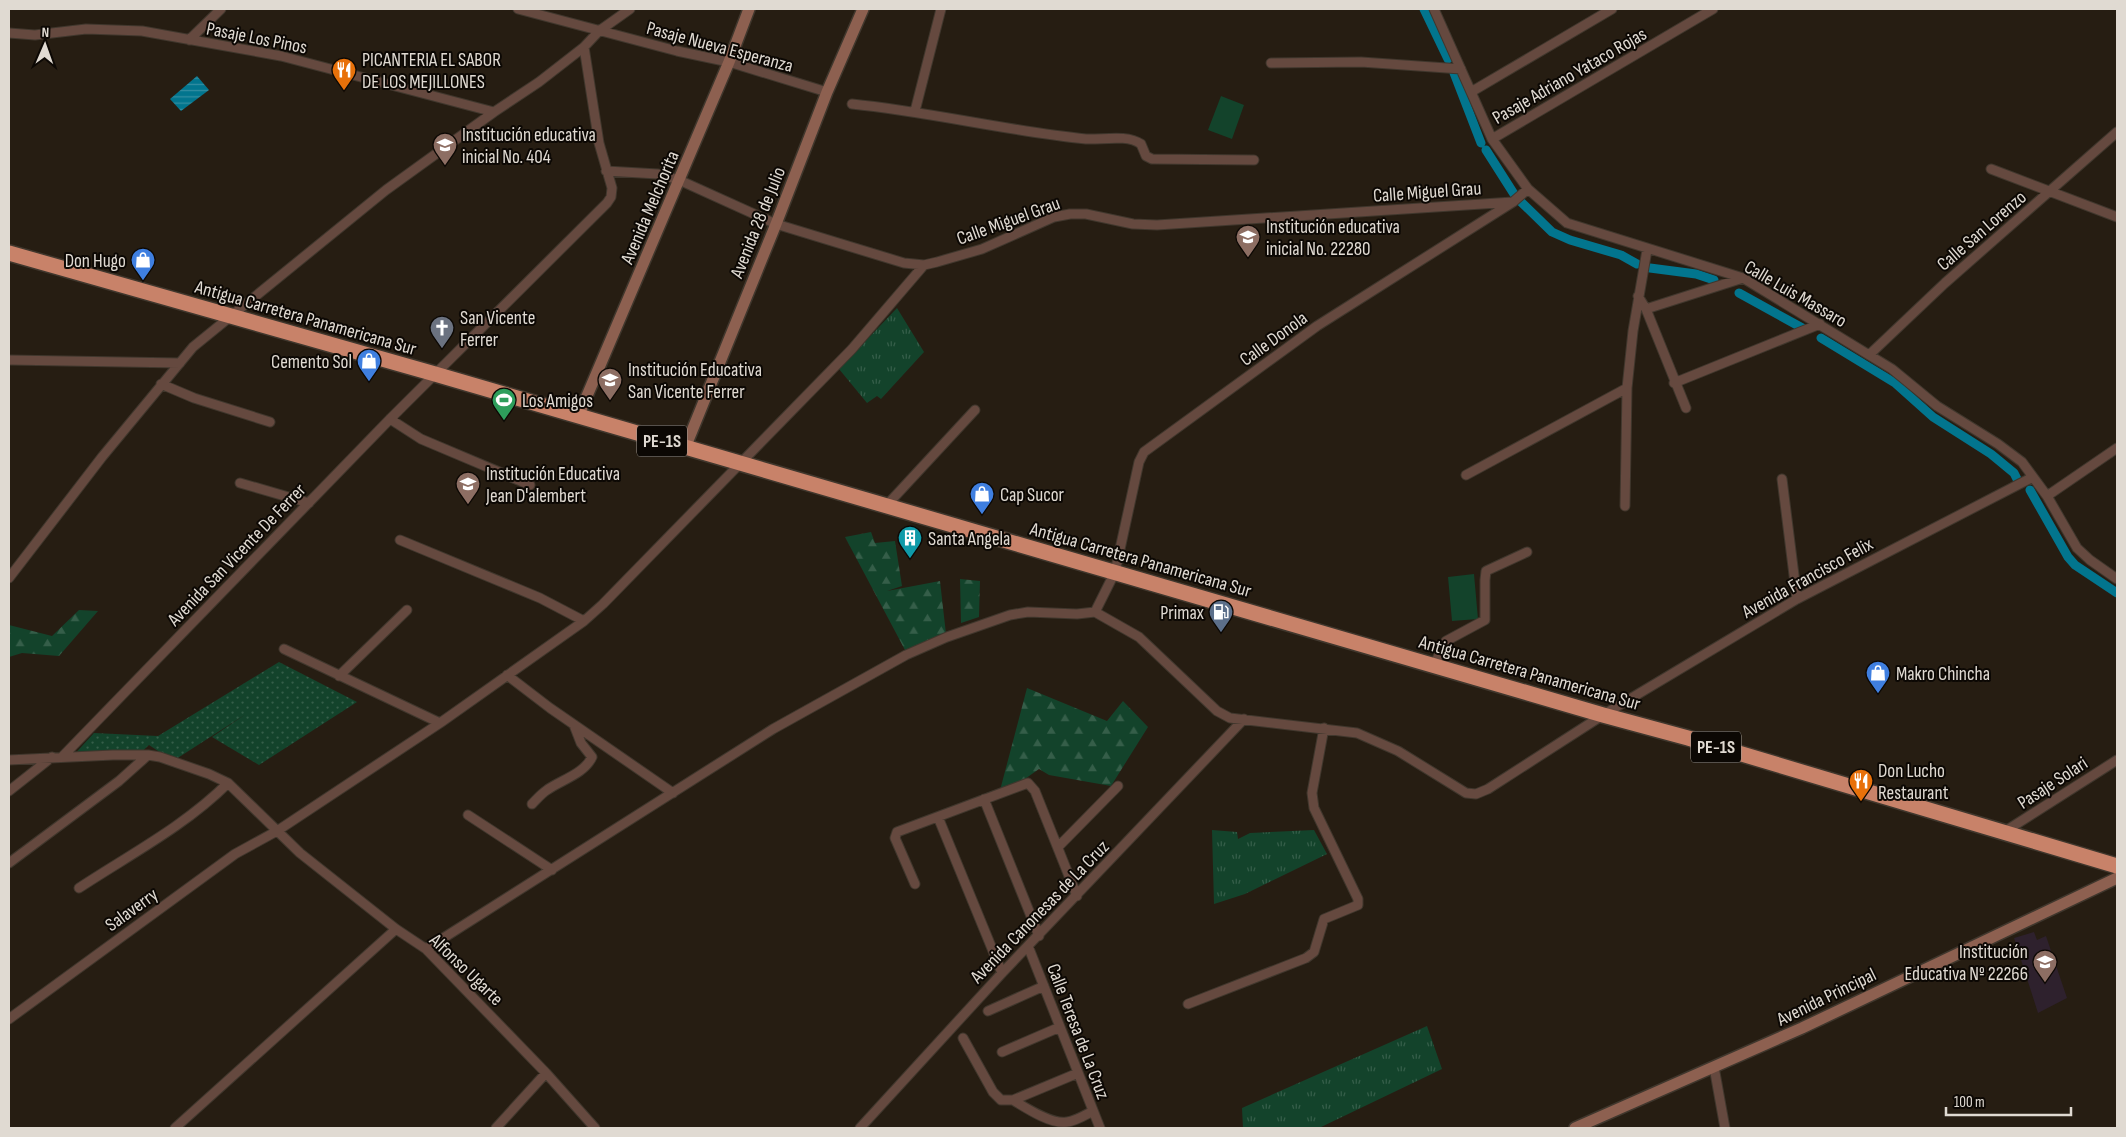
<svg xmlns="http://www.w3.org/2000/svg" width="2126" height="1137" viewBox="0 0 2126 1137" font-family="'Sofia Sans Condensed',sans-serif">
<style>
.education{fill:#2e212d}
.grass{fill:url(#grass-dots)}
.forest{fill:url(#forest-firs)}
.park{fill:url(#park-tufts)}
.pitch{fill:#13432b}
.water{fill:url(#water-rules)}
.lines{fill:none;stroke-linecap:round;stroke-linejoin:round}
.canal{stroke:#02758e;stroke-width:9}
.street-casing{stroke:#40372d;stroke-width:11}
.secondary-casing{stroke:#40372d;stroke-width:14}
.highway-casing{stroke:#40372d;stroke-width:18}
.street{stroke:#65493f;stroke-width:9}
.secondary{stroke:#8d6050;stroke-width:11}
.highway{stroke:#c88269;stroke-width:15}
.labels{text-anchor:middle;stroke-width:4;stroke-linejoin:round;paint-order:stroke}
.shield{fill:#0c0804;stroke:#a09b94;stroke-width:1}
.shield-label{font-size:18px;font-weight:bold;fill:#e0dad2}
.street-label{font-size:19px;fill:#e0dad2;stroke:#0c0804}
.poi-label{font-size:19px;fill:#e0dad2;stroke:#0c0804;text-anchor:start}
</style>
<defs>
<pattern id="grass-dots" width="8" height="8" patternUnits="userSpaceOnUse" patternTransform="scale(1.25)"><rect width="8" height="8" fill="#13432b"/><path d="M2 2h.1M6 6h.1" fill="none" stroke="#355e49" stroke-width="1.8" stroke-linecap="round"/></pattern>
<pattern id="forest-firs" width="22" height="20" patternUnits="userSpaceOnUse" patternTransform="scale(1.25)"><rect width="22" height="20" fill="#13432b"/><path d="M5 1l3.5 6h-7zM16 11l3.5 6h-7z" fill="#355e49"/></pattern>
<pattern id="park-tufts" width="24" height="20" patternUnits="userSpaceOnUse" patternTransform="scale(1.25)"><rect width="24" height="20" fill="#13432b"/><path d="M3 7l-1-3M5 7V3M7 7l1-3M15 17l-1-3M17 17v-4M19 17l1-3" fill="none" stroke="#355e49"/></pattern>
<pattern id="water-rules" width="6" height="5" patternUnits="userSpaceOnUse" patternTransform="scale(1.25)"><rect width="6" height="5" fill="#02758e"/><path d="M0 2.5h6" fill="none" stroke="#338ea2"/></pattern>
</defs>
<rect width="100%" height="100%" fill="#261d12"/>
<path class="education" d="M2034 932 2037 940 2046 936 2067 998 2038 1013 2014 938Z"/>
<path class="grass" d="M279 662 357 702 259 765 212 737 246 714 173 761 149 745 136 757 71 758 94 733 158 736Z"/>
<path class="forest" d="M871 532 875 543 895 541 902 586 887 591 940 581 946 634 905 650 845 537Z
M960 579 980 581 979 617 961 623Z
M79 610 98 611 59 656 22 653 9 657V625L52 636Z
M1027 688 1107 721 1123 701 1148 727 1111 786 1049 775 1039 769 998 798Z"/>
<path class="park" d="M897 308 924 352 881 399 877 396 867 403 839 369Z
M1212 830 1237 832 1238 839 1250 833 1314 830 1327 854 1245 894 1214 904Z
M1427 1026 1442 1069 1319 1128H1243L1242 1108Z"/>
<path class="pitch" d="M1221 96 1244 105 1232 139 1208 130Z
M1474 574 1478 619 1452 621 1448 577Z"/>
<path class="water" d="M197 76 209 90 181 111 170 99Z"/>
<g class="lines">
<path class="canal" d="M1424 9 1448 59
M1454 73 1481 143
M1486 150 1514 194
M1519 200 1552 232 1570 240 1621 255 1637 264
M1650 268 1696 274 1714 280
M1739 293 1806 330
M1821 338 1895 383 1933 417 1991 454 2014 473 2017 479
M2030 490 2068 557 2075 565 2117 593"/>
<defs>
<path id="street" d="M518 9 677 51 729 62 827 92
M1434 9 1492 139 1528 189 1567 223 1743 278 1892 369 1937 406 1998 444 2022 462 2047 496 2077 548 2090 560 2117 579
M9 33 35 35 86 29 142 31 281 56 494 112
M189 40 221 9
M1271 63 1361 62 1461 69
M1471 92 1612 9
M852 104C931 112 1007 131 1086 139 1102 140 1127 134 1141 144L1146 156 1152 159 1254 160
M915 111 941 9
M1492 139 1713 9
M1991 169 2117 217
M606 171 658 174 679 180 776 224 904 263 924 265 937 262 982 249 1054 217 1070 214H1086L1133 224 1157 225 1513 202
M1638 296 1646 309 1686 408
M1646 309 1743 278
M1869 355 1945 283 2117 132
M9 360 180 363
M1674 383 1820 324
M161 384 194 398 270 422
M390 419 421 439 530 485
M1466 475 1627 388
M1782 479 1797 599
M240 483 309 503
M2047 496 2117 448
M886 506 975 410
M1625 506 1627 388 1633 331 1647 250
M400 540 540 598 584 621
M9 578 102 457 193 347 386 190 494 112 539 82 584 47 599 31 630 9
M1095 612 1139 637 1217 711 1230 718 1357 733 1398 751 1466 793 1476 794 1488 789 1603 715 1797 599 2033 477
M1095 612 1115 572 1139 462 1144 452 1317 326 1513 202 1528 189
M284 649 440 723
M1434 665 1446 641 1485 620V580L1486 571 1527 552
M507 675 550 708 673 793
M339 676 407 610
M62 757 390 419 607 203 611 197 612 188 599 143 584 47
M9 760 113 755H148L160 757 209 774 228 783 300 853 396 929 426 949 546 1073 595 1128
M9 791 52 757
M984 799 1039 936
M532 804C537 799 541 794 547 790 561 780 584 774 592 757L581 743 574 725
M468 815 552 870
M938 817 1002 973
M2004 832 2117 760
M1058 847 1118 786
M9 863 119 781 148 755
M915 884 895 838 897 832 1028 783 1035 791 1077 896
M79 888C129 855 185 826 228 783
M1028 946 1100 1128
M426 949 773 729 906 655 947 637 1010 615 1028 612 1077 614 1095 612
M1188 1004 1306 958 1314 952 1324 919 1358 905V899L1314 808 1312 793 1324 728
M988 1011 1044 986
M9 1019 235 854 277 831 440 723 584 621 603 604 852 349 924 265
M963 1038 993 1092 1001 1100H1013L1078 1073
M1002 1052 1060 1027
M1714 1067 1725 1128
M1013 1100C1026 1108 1052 1125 1067 1122 1076 1121 1085 1115 1093 1111
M175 1128 396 929
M496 1128 546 1073
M860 1128 1002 973 1244 719"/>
<path id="secondary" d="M578 417 729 62 749 9
M685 448 776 224 827 92 863 9
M1575 1128 1802 1028 2117 878"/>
<path id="highway" d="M9 253 435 374 1603 715 1688 738 2117 866"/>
</defs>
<use href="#street" class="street-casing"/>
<use href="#secondary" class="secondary-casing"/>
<use href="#highway" class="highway-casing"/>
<use href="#street" class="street"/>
<use href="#secondary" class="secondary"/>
<use href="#highway" class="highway"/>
</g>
<defs>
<symbol id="restaurant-pin" viewBox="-11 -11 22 30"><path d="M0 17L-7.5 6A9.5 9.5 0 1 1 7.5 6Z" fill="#e8710a" stroke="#0c0804"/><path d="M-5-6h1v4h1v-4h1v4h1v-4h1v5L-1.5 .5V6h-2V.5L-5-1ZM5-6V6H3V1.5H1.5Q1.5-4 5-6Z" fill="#fff"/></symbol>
<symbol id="school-pin" viewBox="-11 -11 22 30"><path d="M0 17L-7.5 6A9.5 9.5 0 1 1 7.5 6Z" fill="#8d6e63" stroke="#0c0804"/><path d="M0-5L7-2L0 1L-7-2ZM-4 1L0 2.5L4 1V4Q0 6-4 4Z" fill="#fff"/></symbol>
<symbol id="shop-pin" viewBox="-11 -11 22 30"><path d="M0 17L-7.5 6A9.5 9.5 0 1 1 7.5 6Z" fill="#3f7fe0" stroke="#0c0804"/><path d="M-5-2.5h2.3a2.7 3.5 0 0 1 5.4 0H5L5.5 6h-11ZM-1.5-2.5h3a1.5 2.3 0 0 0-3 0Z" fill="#fff"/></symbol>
<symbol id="church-pin" viewBox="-11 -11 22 30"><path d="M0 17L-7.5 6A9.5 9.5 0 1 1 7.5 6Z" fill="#6b7280" stroke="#0c0804"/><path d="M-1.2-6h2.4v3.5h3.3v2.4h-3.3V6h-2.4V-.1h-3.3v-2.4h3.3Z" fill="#fff"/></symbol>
<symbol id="stadium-pin" viewBox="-11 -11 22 30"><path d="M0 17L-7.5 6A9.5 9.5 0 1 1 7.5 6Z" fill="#2e9e5b" stroke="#0c0804"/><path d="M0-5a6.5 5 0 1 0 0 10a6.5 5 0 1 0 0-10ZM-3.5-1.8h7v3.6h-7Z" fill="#fff"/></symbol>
<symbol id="building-pin" viewBox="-11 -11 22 30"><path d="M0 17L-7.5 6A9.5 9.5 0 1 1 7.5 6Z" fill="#0f9aa8" stroke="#0c0804"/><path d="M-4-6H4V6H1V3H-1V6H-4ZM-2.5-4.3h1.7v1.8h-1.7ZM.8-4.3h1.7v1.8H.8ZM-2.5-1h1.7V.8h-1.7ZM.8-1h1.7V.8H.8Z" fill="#fff"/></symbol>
<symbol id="fuel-pin" viewBox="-11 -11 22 30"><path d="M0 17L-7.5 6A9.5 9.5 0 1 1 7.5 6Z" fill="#5c6f8a" stroke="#0c0804"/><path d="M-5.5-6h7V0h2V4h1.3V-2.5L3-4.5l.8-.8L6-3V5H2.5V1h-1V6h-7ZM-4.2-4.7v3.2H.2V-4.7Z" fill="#fff"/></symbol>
</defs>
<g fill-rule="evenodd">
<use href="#restaurant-pin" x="330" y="56" width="28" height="38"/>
<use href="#school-pin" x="431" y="131" width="28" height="38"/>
<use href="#school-pin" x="1234" y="223" width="28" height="38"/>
<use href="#shop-pin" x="129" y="246" width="28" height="38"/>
<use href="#church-pin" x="428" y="314" width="28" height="38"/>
<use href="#shop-pin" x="355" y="347" width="28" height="38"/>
<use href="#school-pin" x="596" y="366" width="28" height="38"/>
<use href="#stadium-pin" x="490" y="386" width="28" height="38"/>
<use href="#school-pin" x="454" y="470" width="28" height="38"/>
<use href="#shop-pin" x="968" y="480" width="28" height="38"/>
<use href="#building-pin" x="896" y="524" width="28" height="38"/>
<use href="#fuel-pin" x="1207" y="598" width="28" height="38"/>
<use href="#shop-pin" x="1864" y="659" width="28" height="38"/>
<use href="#restaurant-pin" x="1847" y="767" width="28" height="38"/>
<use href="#school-pin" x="2031" y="948" width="28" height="38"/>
</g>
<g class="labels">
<g class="shield">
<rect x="637" y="425.5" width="50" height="31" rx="4"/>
<rect x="1691" y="731.5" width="50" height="31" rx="4"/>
</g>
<g class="shield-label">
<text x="662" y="447">PE-1S</text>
<text x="1716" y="753">PE-1S</text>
</g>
<g class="street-label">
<text transform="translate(257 37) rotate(11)" y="7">Pasaje Los Pinos</text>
<text transform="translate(720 46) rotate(15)" y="7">Pasaje Nueva Esperanza</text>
<text transform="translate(1569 75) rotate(-30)" y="7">Pasaje Adriano Yataco Rojas</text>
<text transform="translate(1427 191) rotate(-4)" y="7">Calle Miguel Grau</text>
<text transform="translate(649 207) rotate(-67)" y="7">Avenida Melchorita</text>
<text transform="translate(1008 220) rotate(-20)" y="7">Calle Miguel Grau</text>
<text transform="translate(757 222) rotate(-68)" y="7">Avenida 28 de Julio</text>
<text transform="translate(1981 230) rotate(-41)" y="7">Calle San Lorenzo</text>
<text transform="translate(1796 293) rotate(30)" y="7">Calle Luis Massaro</text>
<text transform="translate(306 317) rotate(16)" y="7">Antigua Carretera Panamericana Sur</text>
<text transform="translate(1273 338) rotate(-36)" y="7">Calle Donola</text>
<text transform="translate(236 554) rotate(-46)" y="7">Avenida San Vicente De Ferrer</text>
<text transform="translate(1141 559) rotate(16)" y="7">Antigua Carretera Panamericana Sur</text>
<text transform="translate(1807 577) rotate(-29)" y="7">Avenida Francisco Felix</text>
<text transform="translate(1530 672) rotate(16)" y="7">Antigua Carretera Panamericana Sur</text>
<text transform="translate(2052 782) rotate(-33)" y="7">Pasaje Solari</text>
<text transform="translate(131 909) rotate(-36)" y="7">Salaverry</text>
<text transform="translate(1039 911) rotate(-46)" y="7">Avenida Canonesas de La Cruz</text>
<text transform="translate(467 969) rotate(44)" y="7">Alfonso Ugarte</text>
<text transform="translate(1826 996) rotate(-26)" y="7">Avenida Principal</text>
<text transform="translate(1079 1031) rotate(69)" y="7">Calle Teresa de La Cruz</text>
</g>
<g class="poi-label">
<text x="362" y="66">PICANTERIA EL SABOR<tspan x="362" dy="22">DE LOS MEJILLONES</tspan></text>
<text x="462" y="141">Institución educativa<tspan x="462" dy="22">inicial No. 404</tspan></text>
<text x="1266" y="233">Institución educativa<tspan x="1266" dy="22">inicial No. 22280</tspan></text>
<text x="126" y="267" text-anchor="end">Don Hugo</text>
<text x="460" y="324">San Vicente<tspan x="460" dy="22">Ferrer</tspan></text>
<text x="352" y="368" text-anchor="end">Cemento Sol</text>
<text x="628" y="376">Institución Educativa<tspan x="628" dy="22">San Vicente Ferrer</tspan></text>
<text x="522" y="407">Los Amigos</text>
<text x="486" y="480">Institución Educativa<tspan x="486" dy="22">Jean D'alembert</tspan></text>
<text x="1000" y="501">Cap Sucor</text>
<text x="928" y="545">Santa Angela</text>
<text x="1204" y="619" text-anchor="end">Primax</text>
<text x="1896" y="680">Makro Chincha</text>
<text x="1878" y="777">Don Lucho<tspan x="1878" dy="22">Restaurant</tspan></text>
<text x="2028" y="958" text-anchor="end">Institución<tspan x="2028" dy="22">Educativa Nº 22266</tspan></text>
</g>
</g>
<rect width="2126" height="1137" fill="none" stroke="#e0dad2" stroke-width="20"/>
<g transform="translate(45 45) rotate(2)" stroke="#0c0804" stroke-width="4" paint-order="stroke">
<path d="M0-4L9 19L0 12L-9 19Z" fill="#e0dad2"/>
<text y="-8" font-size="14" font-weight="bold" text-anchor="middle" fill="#e0dad2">N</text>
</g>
<path d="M1946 1107v8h125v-8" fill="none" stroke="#e0dad2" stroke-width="2.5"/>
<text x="1954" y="1107" font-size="15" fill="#e0dad2" stroke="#0c0804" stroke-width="4" paint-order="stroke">100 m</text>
</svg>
